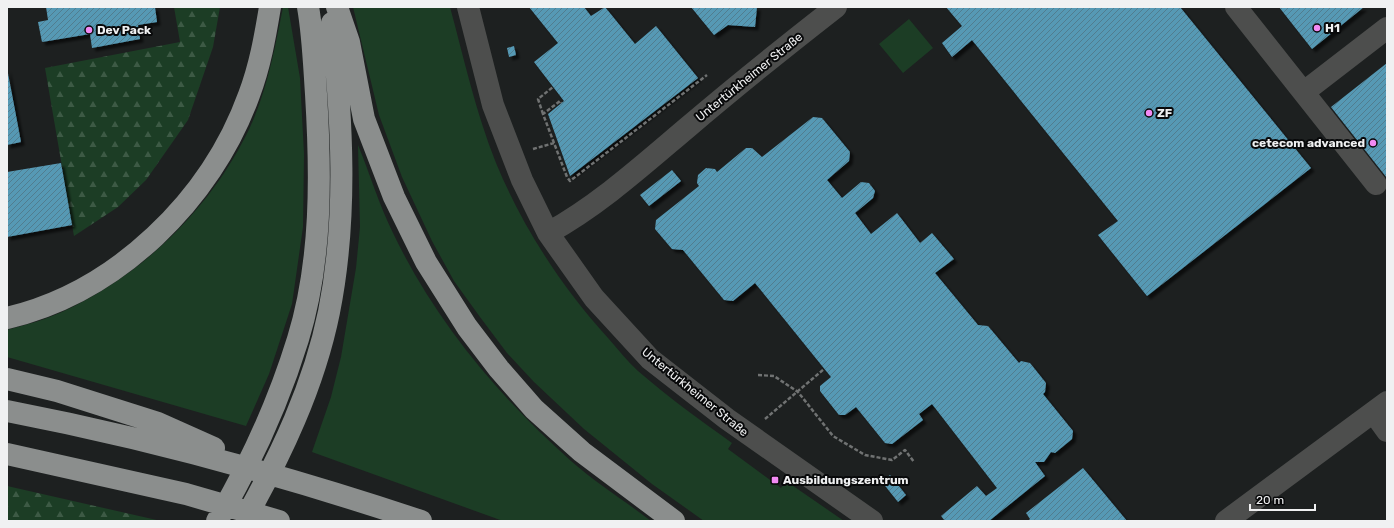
<svg xmlns="http://www.w3.org/2000/svg" width="1394" height="528" viewBox="0 0 1394 528" font-family="Rubik,sans-serif">
<style>
.green{fill:#1c3d25}
.forest{fill:url(#forest-firs)}
.building{fill:url(#building-hatch);filter:url(#shadow)}
.lines{fill:none;stroke-linecap:round;stroke-linejoin:round}
.path{stroke:#707272;stroke-width:2.5;stroke-dasharray:4 2;stroke-linecap:butt}
.minor{stroke:#4d4e4d;stroke-width:22}
.highway{stroke:#8b8e8d;stroke-width:22}
.poi-dot{fill:#f28af3;stroke:#08090a;stroke-width:1.5}
.labels{text-anchor:middle;stroke-width:4;stroke-linejoin:round;paint-order:stroke}
.poi-label{font-size:12px;font-weight:bold;fill:#f0f1f2;stroke:#08090a;text-anchor:start}
.street-label{font-size:12px;fill:#f0f1f2;stroke:#08090a}
</style>
<defs>
<pattern id="forest-firs" width="22" height="20" patternUnits="userSpaceOnUse"><rect width="22" height="20" fill="#1c3d25"/><path d="M5 1l3.5 6h-7zM16 11l3.5 6h-7z" fill="#3d5a45"/></pattern>
<pattern id="building-hatch" width="6" height="6" patternUnits="userSpaceOnUse"><rect width="6" height="6" fill="#5699b4"/><path d="M-1 1l2-2M0 6l6-6M5 7l2-2" fill="none" stroke="#517d8f"/></pattern>
<filter id="shadow"><feDropShadow dx="3.5" dy="3.5" stdDeviation="1" flood-color="#0009"/></filter>
</defs>
<rect width="100%" height="100%" fill="#1d2020"/>
<path class="green" d="M283 7H288L300 78 304 154 303 227 292 304 269 374 246 426 7 357V330C25 325 44 320 62 312 137 278 203 216 242 143 265 102 274 53 283 7Z
M353 7H450C464 59 476 113 496 163 523 228 561 286 608 338 618 349 627 361 638 371 668 397 700 420 732 443L728 449 781 488 786 481 844 521H704L652 484 584 429 534 382 507 353 480 317 454 281 432 241 402 177 379 115Z
M909 19 933 48 903 73 879 44Z
M358 145C370 174 379 205 393 233 435 321 499 397 571 461 596 483 625 501 651 521H503L312 452 331 397 341 357 356 268 360 227Z"/>
<path class="forest" d="M174 7H220L213 47 188 120 146 180 118 207 74 236 45 68 180 42Z
M7 486 161 521H7Z"/>
<path class="building" d="M46 7H155L157 22 138 25 140 39 92 48 90 34 42 42 38 22 48 20Z
M529 7H584L591 16 605 7 635 44 656 26 698 78 570 176 548 114 564 101 534 62 558 43Z
M691 7H757L755 27 728 25 714 35Z
M946 7H1180L1311 168 1147 296 1098 235 1118 221 972 40 952 57 942 43 962 26Z
M1279 7H1364L1312 49Z
M514 46 516 55 509 57 507 48Z
M1387 63V178L1331 107Z
M7 68 21 142 7 145Z
M813 117 822 118 850 152 849 161 827 180 842 198 861 182 869 183 875 191 873 198 855 213 871 234 897 213 920 243 932 233 954 259 935 273 978 325 988 326 1019 363 1021 361 1030 363 1046 383 1045 392 1043 394 1073 431 1072 439 1055 453 1051 452 1044 462H1035L1045 476 989 521H945L941 516 977 486 986 496 997 488 932 404 919 414 923 420 892 444 885 443 856 407 845 415H839L820 391V386L831 377 755 283 733 301 724 300 683 250 672 249 655 229 656 220 699 186 697 183 698 175 706 168 715 169 717 172 746 148H752L762 157Z
M61 163 72 225 7 237V172Z
M672 170 681 181 649 206 640 195Z
M1083 468 1127 521H1028L1030 519 1026 513Z
M890 475 906 495 898 502 882 482Z"/>
<g class="lines">
<path class="path" d="M543 114 538 99 553 87
M554 143 543 114 560 101 561 103
M533 149 554 143 567 177 570 181 707 75
M758 375 774 376 798 392 833 436 865 455 892 460 905 450 914 462
M765 419 824 369"/>
<path class="minor" d="M468 7 493 105 522 180 548 233 594 298 650 359 727 419 872 521
M1236 7 1376 184
M1304 92 1387 28
M548 233C599 205 643 165 688 127 736 86 786 46 836 7
M1374 413 1387 431
M1226 521 1387 402"/>
<path class="highway" d="M337 7 349 42 364 119 394 197 426 262 467 327 499 369 534 409 582 452 674 521
M7 318C117 292 211 200 249 95 260 66 265 37 270 7
M7 379 57 391 158 423 214 448
M7 411C147 438 286 476 421 521
M7 454 186 494 279 521
M217 521C249 466 279 401 298 339 322 261 321 175 316 94 314 65 313 35 308 7
M244 521C281 455 314 386 329 312 348 217 342 118 332 23"/>
</g>
<g class="poi-dot">
<circle cx="1317" cy="28" r="4"/>
<circle cx="89" cy="30" r="4"/>
<circle cx="1149" cy="113" r="4"/>
<circle cx="1373" cy="143" r="4"/>
<rect x="771" y="476" width="8" height="8" rx="2"/>
</g>
<g class="labels">
<g class="poi-label">
<text x="1325" y="32">H1</text>
<text x="97" y="34">Dev Pack</text>
<text x="1157" y="117">ZF</text>
<text x="1365" y="147" text-anchor="end">cetecom advanced</text>
<text x="783" y="484">Ausbildungszentrum</text>
</g>
<g class="street-label">
<text transform="translate(749 77) rotate(-39)" y="4">Untertürkheimer Straße</text>
<text transform="translate(695 392) rotate(39)" y="4">Untertürkheimer Straße</text>
</g>
</g>
<rect width="1394" height="528" fill="none" stroke="#f0f1f2" stroke-width="16"/>
<path d="M1250 504v6h65v-6" fill="none" stroke="#f0f1f2" stroke-width="2"/>
<text x="1256" y="504" font-size="12" fill="#f0f1f2" stroke="#08090a" stroke-width="3" paint-order="stroke">20 m</text>
</svg>
